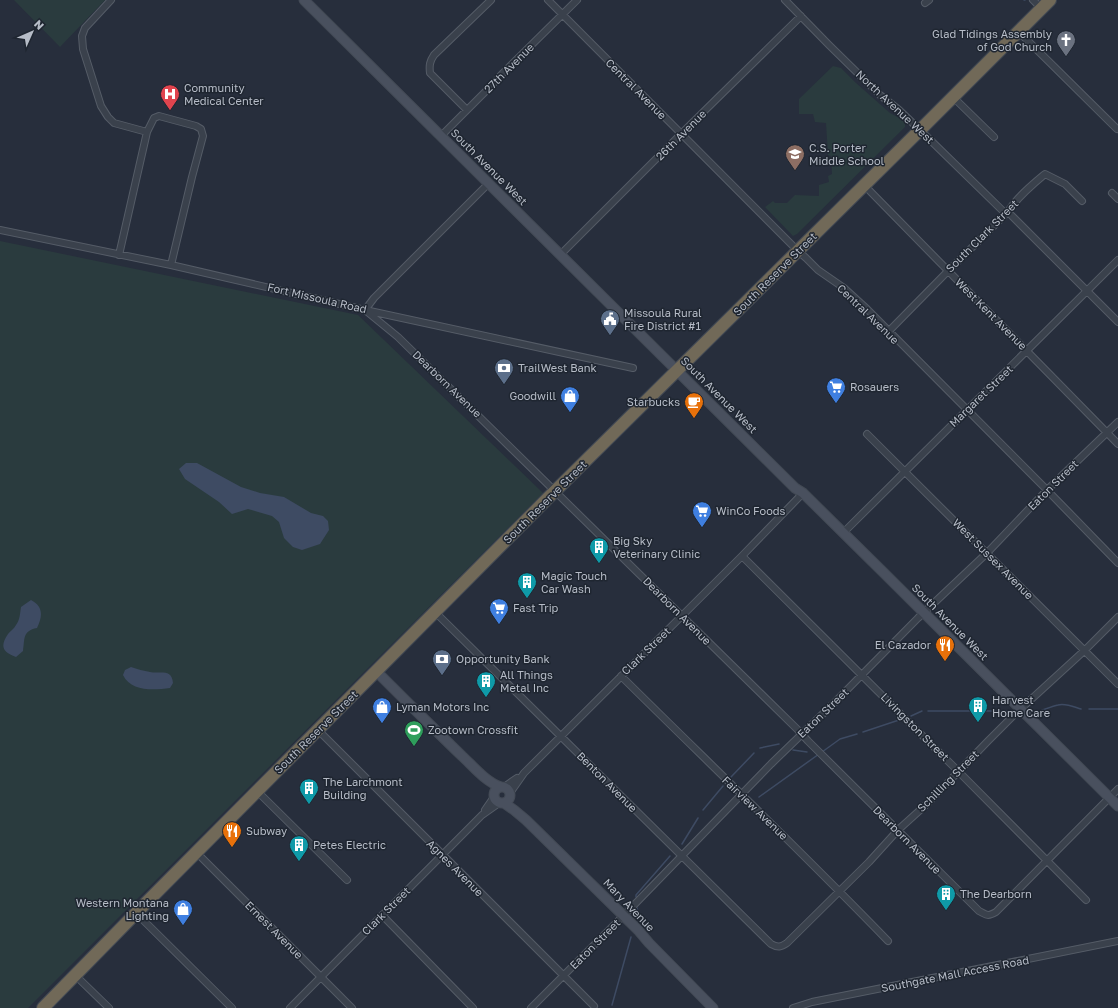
<svg xmlns="http://www.w3.org/2000/svg" width="1118" height="1008" viewBox="0 0 1118 1008" font-family="'Golos Text',sans-serif">
<style>
.green{fill:#2a3b3e}
.water{fill:#3e4b63}
.lines{fill:none;stroke-linecap:round;stroke-linejoin:round}
.stream{stroke:#3e4b63;stroke-width:1.5}
.street-casing{stroke:#555c67;stroke-width:8}
.secondary-casing{stroke:#434a55;stroke-width:11}
.highway-casing{stroke:#424954;stroke-width:14}
.street{stroke:#3a414c;stroke-width:6}
.secondary{stroke:#49505e;stroke-width:9}
.highway{stroke:#716958;stroke-width:12}
.labels{text-anchor:middle;stroke-width:3;stroke-linejoin:round;paint-order:stroke}
.poi-label{font-size:11px;fill:#b6bcc7;stroke:#1f2631;text-anchor:start}
.street-label{font-size:11px;fill:#b6bcc7;stroke:#1f2631}
</style>
<rect width="100%" height="100%" fill="#272e3c"/>
<path class="green" d="M14 0H105L60 47Z
M833 66 841 68 856 83 890 113 901 119 905 123V127L797 234 793 236 765 207 773 201 775 203H787L795 195 819 196V185L829 182 828 176 832 174 831 156 828 155 826 123 815 122 813 114H799V99Z
M0 241 358 315 543 493 28 1008H0Z"/>
<path class="water" d="M186 463H197L241 487 260 493 284 497 311 513 323 516 328 521 329 530 320 544 302 550 293 547 284 538 279 522 272 516 248 509 232 514 219 502 185 479 179 469Z
M31 600C43 606 43 616 37 628 22 631 25 639 23 651L16 657C2 652 0 646 8 634 10 631 14 629 16 625 20 620 20 613 21 607Z
M131 667C137 669 144 671 150 672 160 674 172 668 173 683L170 688C154 690 131 692 123 675L125 670Z"/>
<g class="lines">
<path class="stream" d="M1024 0H1025
M1089 709H1118
M928 711H1007
M1037 712C1044 710 1052 706 1058 705 1066 703 1074 707 1081 709
M911 716 922 711
M863 732 899 720
M760 748 779 744
M793 750 807 752
M822 752 840 739 857 734
M731 777 754 753
M759 797 819 754
M703 810 723 786
M682 844 698 818
M636 897V895L670 856
M636 919 638 912 637 908
M612 1005 631 937"/>
<defs>
<path id="street" d="M111 0 85 28 82 36 83 49 101 106 108 117 114 123 147 132
M548 0 798 251 806 258 818 270 844 288 867 309 1047 490 1118 563
M785 0 829 45 880 95 899 110 920 130 1006 214
M1033 0 1041 8
M925 3 929 0
M1018 31 1117 129
M953 97 994 137
M467 110 430 73C429 65 430 61 434 55L491 0
M441 136 486 91 503 73 577 0
M864 185 1118 444
M1112 193 1118 199
M1008 212 1118 322
M0 230 171 265 365 310 633 368
M561 254 686 129 801 16
M119 255 147 132 154 118 159 116 196 126 201 129 203 136 192 177 171 265
M365 310 398 337 798 730 808 741 979 911C987 915 987 917 996 912L1118 789
M365 310 374 298 489 183
M888 332 948 271 1008 212C1016 198 1033 184 1045 174L1065 184 1082 201
M867 434 1118 684
M843 533 1118 260
M742 556 953 766 1086 900
M435 612 771 944C778 948 781 947 787 943L869 862 898 830 929 802 988 741 1014 715 1085 650 1118 617
M621 676C710 764 801 851 888 941
M318 730 594 1006
M504 787 517 778
M257 791 347 880
M510 793 524 773 742 556 803 493
M485 810 494 797
M196 852 352 1008
M136 913 232 1008
M382 915 473 1008
M75 975 109 1008
M290 1008 482 815 499 803
M531 1008 634 905 771 764 832 705 918 618 987 553 1047 490 1118 422
M793 1008 812 1002 1118 941"/>
<path id="secondary" d="M304 0 795 488 803 493 884 573 1118 806
M376 671C405 700 433 728 462 756 474 767 486 782 501 787
M494 795a8 8 0 1 1 16 0a8 8 0 1 1-16 0Z
M504 803 514 810 526 820 638 930 649 943 713 1008"/>
<path id="highway" d="M43 1008 136 913 548 498 920 130 1050 0"/>
</defs>
<use href="#street" class="street-casing"/>
<use href="#secondary" class="secondary-casing"/>
<use href="#highway" class="highway-casing"/>
<use href="#street" class="street"/>
<use href="#secondary" class="secondary"/>
<use href="#highway" class="highway"/>
</g>
<defs>
<symbol id="church-pin" viewBox="-11 -11 22 30"><path d="M0 17L-7.5 6A9.5 9.5 0 1 1 7.5 6Z" fill="#6b7280" stroke="#1f2631"/><path d="M-1.2-6h2.4v3.5h3.3v2.4h-3.3V6h-2.4V-.1h-3.3v-2.4h3.3Z" fill="#fff"/></symbol>
<symbol id="hospital-pin" viewBox="-11 -11 22 30"><path d="M0 17L-7.5 6A9.5 9.5 0 1 1 7.5 6Z" fill="#e0444e" stroke="#1f2631"/><path d="M-5-5h3v3.5h4V-5h3V5h-3V1.5h-4V5h-3Z" fill="#fff"/></symbol>
<symbol id="school-pin" viewBox="-11 -11 22 30"><path d="M0 17L-7.5 6A9.5 9.5 0 1 1 7.5 6Z" fill="#8d6e63" stroke="#1f2631"/><path d="M0-5L7-2L0 1L-7-2ZM-4 1L0 2.5L4 1V4Q0 6-4 4Z" fill="#fff"/></symbol>
<symbol id="civic-pin" viewBox="-11 -11 22 30"><path d="M0 17L-7.5 6A9.5 9.5 0 1 1 7.5 6Z" fill="#5c6f8a" stroke="#1f2631"/><path d="M-.6-6.5H3V-4.5H.6V-3L4-1V1h2V6H-6V1h2V-1L-.6-3ZM-1.2 2.5V6h2.4V2.5Z" fill="#fff"/></symbol>
<symbol id="bank-pin" viewBox="-11 -11 22 30"><path d="M0 17L-7.5 6A9.5 9.5 0 1 1 7.5 6Z" fill="#5c6f8a" stroke="#1f2631"/><path d="M-6-4H6V4H-6ZM0-2.3a2.3 2.3 0 1 0 0 4.6a2.3 2.3 0 1 0 0-4.6Z" fill="#fff"/></symbol>
<symbol id="supermarket-pin" viewBox="-11 -11 22 30"><path d="M0 17L-7.5 6A9.5 9.5 0 1 1 7.5 6Z" fill="#3f7fe0" stroke="#1f2631"/><path d="M-6-5.5h2.5l.6 2H6L4.5 2H-2.5L-4.4-4H-6ZM-1.5 3.2a1.3 1.3 0 1 0 .1 0ZM3 3.2a1.3 1.3 0 1 0 .1 0Z" fill="#fff"/></symbol>
<symbol id="shop-pin" viewBox="-11 -11 22 30"><path d="M0 17L-7.5 6A9.5 9.5 0 1 1 7.5 6Z" fill="#3f7fe0" stroke="#1f2631"/><path d="M-5-2.5h2.3a2.7 3.5 0 0 1 5.4 0H5L5.5 6h-11ZM-1.5-2.5h3a1.5 2.3 0 0 0-3 0Z" fill="#fff"/></symbol>
<symbol id="cafe-pin" viewBox="-11 -11 22 30"><path d="M0 17L-7.5 6A9.5 9.5 0 1 1 7.5 6Z" fill="#e8710a" stroke="#1f2631"/><path d="M-5.5-4.5H6V0H3Q3 3.5 0 3.5H-2.5Q-5.5 3.5-5.5 0ZM3-3.2v2h1.7v-2ZM-6 4.5H4V6H-6Z" fill="#fff"/></symbol>
<symbol id="building-pin" viewBox="-11 -11 22 30"><path d="M0 17L-7.5 6A9.5 9.5 0 1 1 7.5 6Z" fill="#0f9aa8" stroke="#1f2631"/><path d="M-4-6H4V6H1V3H-1V6H-4ZM-2.5-4.3h1.7v1.8h-1.7ZM.8-4.3h1.7v1.8H.8ZM-2.5-1h1.7V.8h-1.7ZM.8-1h1.7V.8H.8Z" fill="#fff"/></symbol>
<symbol id="restaurant-pin" viewBox="-11 -11 22 30"><path d="M0 17L-7.5 6A9.5 9.5 0 1 1 7.5 6Z" fill="#e8710a" stroke="#1f2631"/><path d="M-5-6h1v4h1v-4h1v4h1v-4h1v5L-1.5 .5V6h-2V.5L-5-1ZM5-6V6H3V1.5H1.5Q1.5-4 5-6Z" fill="#fff"/></symbol>
<symbol id="stadium-pin" viewBox="-11 -11 22 30"><path d="M0 17L-7.5 6A9.5 9.5 0 1 1 7.5 6Z" fill="#2e9e5b" stroke="#1f2631"/><path d="M0-5a6.5 5 0 1 0 0 10a6.5 5 0 1 0 0-10ZM-3.5-1.8h7v3.6h-7Z" fill="#fff"/></symbol>
</defs>
<g fill-rule="evenodd">
<use href="#church-pin" x="1055" y="29" width="22" height="30"/>
<use href="#hospital-pin" x="159" y="83" width="22" height="30"/>
<use href="#school-pin" x="784" y="143" width="22" height="30"/>
<use href="#civic-pin" x="599" y="308" width="22" height="30"/>
<use href="#bank-pin" x="493" y="357" width="22" height="30"/>
<use href="#supermarket-pin" x="825" y="376" width="22" height="30"/>
<use href="#shop-pin" x="559" y="385" width="22" height="30"/>
<use href="#cafe-pin" x="683" y="391" width="22" height="30"/>
<use href="#supermarket-pin" x="691" y="500" width="22" height="30"/>
<use href="#building-pin" x="588" y="536" width="22" height="30"/>
<use href="#building-pin" x="516" y="571" width="22" height="30"/>
<use href="#supermarket-pin" x="488" y="597" width="22" height="30"/>
<use href="#restaurant-pin" x="934" y="634" width="22" height="30"/>
<use href="#bank-pin" x="431" y="648" width="22" height="30"/>
<use href="#building-pin" x="475" y="670" width="22" height="30"/>
<use href="#building-pin" x="967" y="695" width="22" height="30"/>
<use href="#shop-pin" x="371" y="696" width="22" height="30"/>
<use href="#stadium-pin" x="403" y="719" width="22" height="30"/>
<use href="#building-pin" x="298" y="777" width="22" height="30"/>
<use href="#restaurant-pin" x="221" y="820" width="22" height="30"/>
<use href="#building-pin" x="288" y="834" width="22" height="30"/>
<use href="#building-pin" x="935" y="883" width="22" height="30"/>
<use href="#shop-pin" x="172" y="898" width="22" height="30"/>
</g>
<g class="labels">
<g class="poi-label">
<text x="1052" y="38" text-anchor="end">Glad Tidings Assembly<tspan x="1052" dy="13">of God Church</tspan></text>
<text x="184" y="92">Community<tspan x="184" dy="13">Medical Center</tspan></text>
<text x="809" y="152">C.S. Porter<tspan x="809" dy="13">Middle School</tspan></text>
<text x="624" y="317">Missoula Rural<tspan x="624" dy="13">Fire District #1</tspan></text>
<text x="518" y="372">TrailWest Bank</text>
<text x="850" y="391">Rosauers</text>
<text x="556" y="400" text-anchor="end">Goodwill</text>
<text x="680" y="406" text-anchor="end">Starbucks</text>
<text x="716" y="515">WinCo Foods</text>
<text x="613" y="545">Big Sky<tspan x="613" dy="13">Veterinary Clinic</tspan></text>
<text x="541" y="580">Magic Touch<tspan x="541" dy="13">Car Wash</tspan></text>
<text x="513" y="612">Fast Trip</text>
<text x="931" y="649" text-anchor="end">El Cazador</text>
<text x="456" y="663">Opportunity Bank</text>
<text x="500" y="679">All Things<tspan x="500" dy="13">Metal Inc</tspan></text>
<text x="992" y="704">Harvest<tspan x="992" dy="13">Home Care</tspan></text>
<text x="396" y="711">Lyman Motors Inc</text>
<text x="428" y="734">Zootown Crossfit</text>
<text x="323" y="786">The Larchmont<tspan x="323" dy="13">Building</tspan></text>
<text x="246" y="835">Subway</text>
<text x="313" y="849">Petes Electric</text>
<text x="960" y="898">The Dearborn</text>
<text x="169" y="907" text-anchor="end">Western Montana<tspan x="169" dy="13">Lighting</tspan></text>
</g>
<g class="street-label">
<text transform="translate(509 68) rotate(-45)" y="4">27th Avenue</text>
<text transform="translate(636 89) rotate(45)" y="4">Central Avenue</text>
<text transform="translate(895 107) rotate(43)" y="4">North Avenue West</text>
<text transform="translate(681 135) rotate(-45)" y="4">26th Avenue</text>
<text transform="translate(489 167) rotate(45)" y="4">South Avenue West</text>
<text transform="translate(982 236) rotate(-45)" y="4">South Clark Street</text>
<text transform="translate(775 274) rotate(-45)" y="4">South Reserve Street</text>
<text transform="translate(317 298) rotate(13)" y="4">Fort Missoula Road</text>
<text transform="translate(868 314) rotate(44)" y="4">Central Avenue</text>
<text transform="translate(991 314) rotate(45)" y="4">West Kent Avenue</text>
<text transform="translate(447 384) rotate(44)" y="4">Dearborn Avenue</text>
<text transform="translate(719 395) rotate(45)" y="4">South Avenue West</text>
<text transform="translate(981 396) rotate(-44)" y="4">Margaret Street</text>
<text transform="translate(1053 485) rotate(-45)" y="4">Eaton Street</text>
<text transform="translate(545 502) rotate(-45)" y="4">South Reserve Street</text>
<text transform="translate(993 559) rotate(45)" y="4">West Sussex Avenue</text>
<text transform="translate(677 611) rotate(45)" y="4">Dearborn Avenue</text>
<text transform="translate(950 622) rotate(45)" y="4">South Avenue West</text>
<text transform="translate(646 651) rotate(-44)" y="4">Clark Street</text>
<text transform="translate(823 713) rotate(-44)" y="4">Eaton Street</text>
<text transform="translate(915 727) rotate(45)" y="4">Livingston Street</text>
<text transform="translate(316 732) rotate(-45)" y="4">South Reserve Street</text>
<text transform="translate(948 781) rotate(-45)" y="4">Schilling Street</text>
<text transform="translate(607 782) rotate(45)" y="4">Benton Avenue</text>
<text transform="translate(755 808) rotate(44)" y="4">Fairview Avenue</text>
<text transform="translate(907 840) rotate(45)" y="4">Dearborn Avenue</text>
<text transform="translate(455 868) rotate(45)" y="4">Agnes Avenue</text>
<text transform="translate(629 905) rotate(46)" y="4">Mary Avenue</text>
<text transform="translate(386 911) rotate(-45)" y="4">Clark Street</text>
<text transform="translate(274 930) rotate(45)" y="4">Ernest Avenue</text>
<text transform="translate(595 944) rotate(-45)" y="4">Eaton Street</text>
<text transform="translate(955 974) rotate(-11)" y="4">Southgate Mall Access Road</text>
</g>
</g>
<g transform="translate(32 32) rotate(45)" stroke="#1f2631" stroke-width="3" paint-order="stroke">
<path d="M0-3L7 15L0 10L-7 15Z" fill="#b6bcc7"/>
<text y="-6" font-size="11" font-weight="bold" text-anchor="middle" fill="#b6bcc7">N</text>
</g>
</svg>
